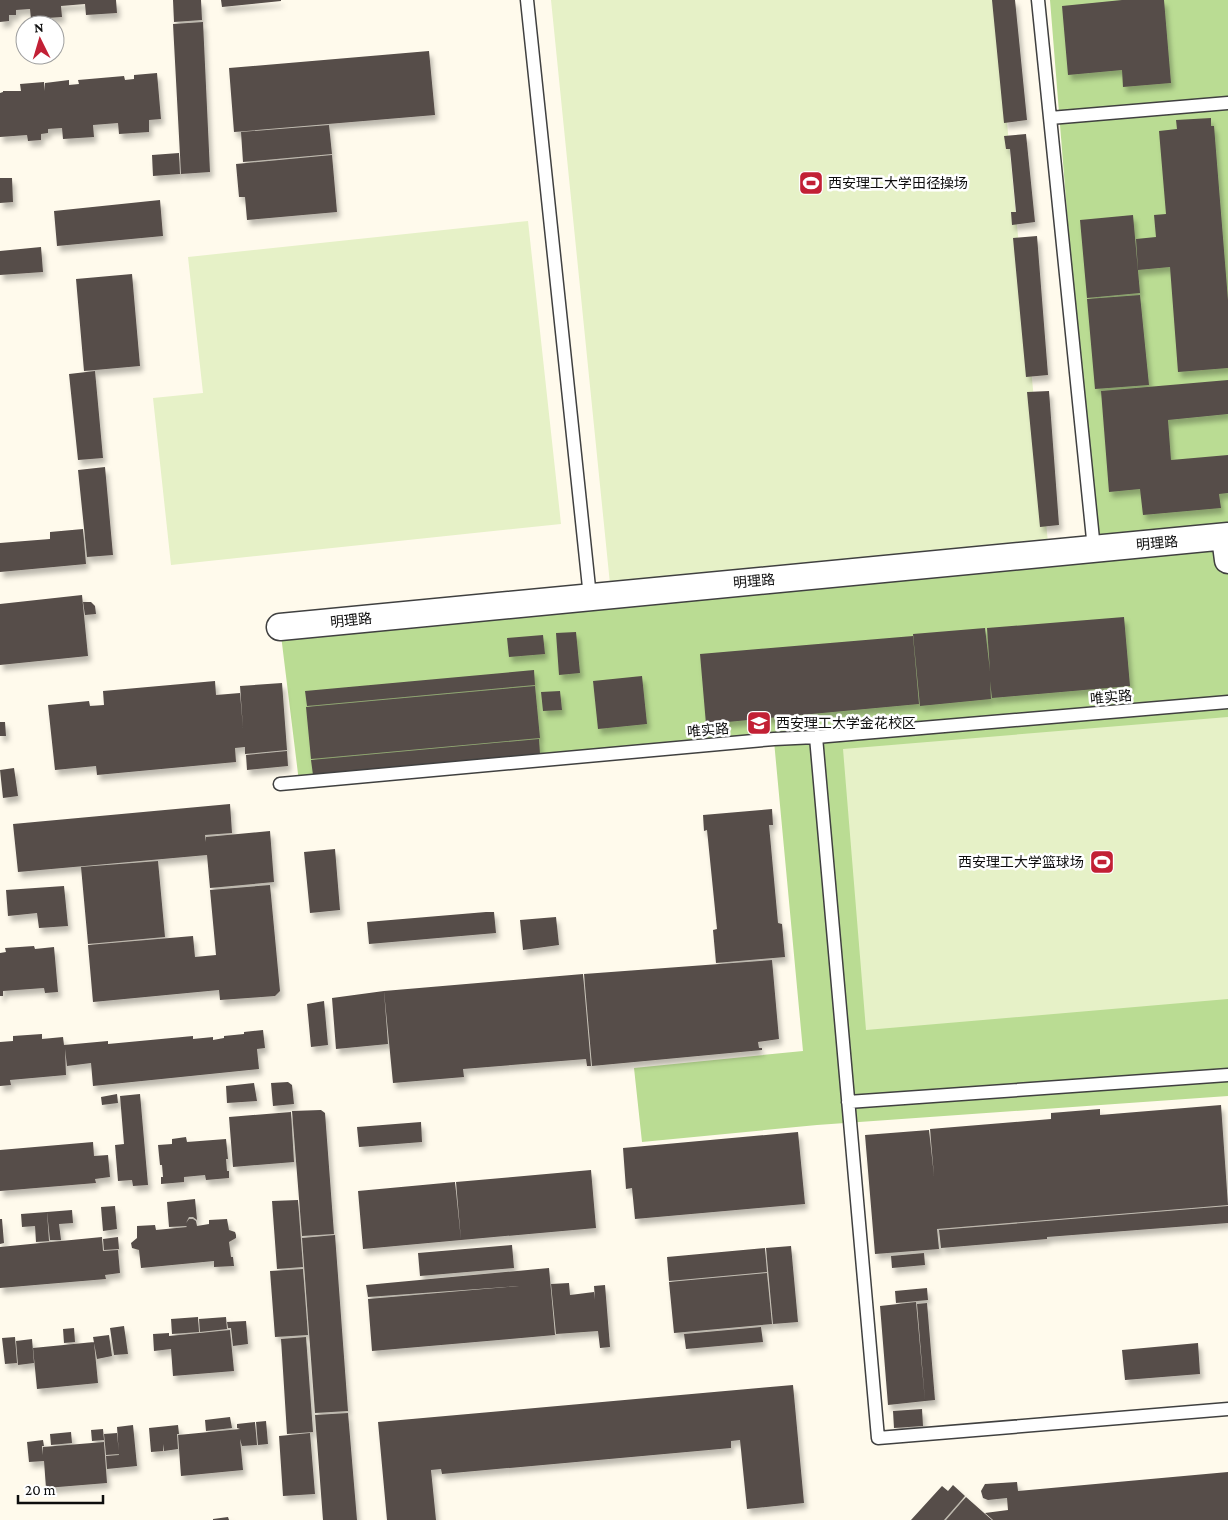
<svg xmlns="http://www.w3.org/2000/svg" width="1228" height="1520" viewBox="0 0 1228 1520" font-family="'Crimson Pro','Noto Sans SC',serif">
<style>
.forest{fill:#badc93}
.pitch{fill:#e6f1c7}
.building{fill:#564d49;filter:url(#shadow)}
.lines{fill:none;stroke-linecap:round;stroke-linejoin:round}
.lane-casing{stroke:#404040;stroke-width:15}
.street-casing{stroke:#404040;stroke-width:29}
.lane{stroke:#fff;stroke-width:12}
.street{stroke:#fff;stroke-width:26}
.labels{text-anchor:middle;stroke-width:5;stroke-linejoin:round;paint-order:stroke}
.poi-label{font-size:14px;fill:#0d0d0d;stroke:#fff;text-anchor:start}
.street-label{font-size:14px;fill:#0d0d0d;stroke:#fff}
</style>
<defs>
<filter id="shadow"><feDropShadow dx="3" dy="5.5" stdDeviation="2.5" flood-color="#0004"/></filter>
</defs>
<rect width="100%" height="100%" fill="#fffaec"/>
<path class="forest" d="M1050 0H1228V538L1094 549Z
M1228 544V1096L817 1125 642 1142 634 1068 803 1051 774 741 299 782 280 627Z"/>
<path class="pitch" d="M551 0H995L1049 553 611 594Z
M528 221 561 524 171 565 153 398 203 393 188 257Z
M1228 717V999L866 1030 843 749Z"/>
<path class="building" d="M0 0H116L117 13 86 15 85 4 61 6 62 17 31 19 30 9 16 10V15H9V21L0 22Z
M173 0H201L202 20 174 22Z
M221 0H281V1L222 7Z
M992 0H1015L1027 120 1004 123Z
M1122 0H1164L1171 83 1123 87 1122 70 1068 75 1062 6Z
M203 22 210 172 181 174 173 24Z
M429 51 435 115 234 132 229 68Z
M157 73 161 119 149 120V132L119 134 118 123 93 125 94 137 63 139 62 128 48 129V133L41 134V140L28 141 27 135 0 137V93L3 92V91H21L20 84 44 82 45 91V83L69 80V85L79 84 78 80 124 76 125 80 134 79V75Z
M1211 118V126H1214L1228 300V368L1178 372 1170 267 1138 270 1136 239 1156 237 1154 215 1166 214 1159 131 1177 129 1176 120Z
M329 125 332 154 243 162 241 132Z
M1026 134 1035 222 1012 225 1011 212H1016L1010 149H1006L1004 136Z
M179 153 180 174 153 176 152 155Z
M332 155 337 212 247 220 245 197H239L236 164Z
M0 178H12L13 202 0 203Z
M160 200 163 236 57 246 54 211Z
M1133 215 1140 293 1087 298 1080 220Z
M1037 236 1048 375 1026 377 1013 238Z
M41 247 43 272 0 275V251Z
M132 274 140 366 84 371 76 279Z
M1140 295 1149 385 1095 389 1087 299Z
M95 371 103 458 78 460 69 374Z
M1228 380V414L1168 420 1171 460 1228 455V493L1219 494 1221 508 1143 515 1140 489 1109 492 1101 391Z
M1049 391 1059 525 1040 527 1027 392Z
M105 467 113 555 87 557 78 470Z
M83 529 86 564 0 572V543L50 539V532Z
M82 595 88 656 0 665V604Z
M83 602H91L95 606 96 614 85 615Z
M1124 617 1130 686 992 698 990 681 991 699 920 706 913 634 985 628 990 671 987 628Z
M576 632 580 673 559 675 556 633Z
M543 635 545 654 509 657 507 638Z
M913 636 919 704 706 724 700 654Z
M534 670 535 685 307 706 305 691Z
M642 676 647 724 598 729 593 681Z
M215 681 216 695 240 693 243 728 240 686 282 683 287 750 245 754V747L235 748 236 762 97 775 96 766 55 770 48 705 89 701 90 706 104 705 103 691Z
M535 686 540 738 311 759 306 707Z
M560 691 562 710 543 711 541 692Z
M0 722H5L6 736H0Z
M539 739 540 754 313 775 311 760Z
M287 751 288 766 247 770 246 755Z
M14 768 18 796 3 798 0 770Z
M230 804 232 833 205 835 206 842V837L270 831 274 882 210 888 207 855 18 872 13 824Z
M772 809 773 825H769L778 923 782 924 785 957 716 963 713 930 717 929 707 830 704 831 703 815Z
M335 849 340 910 310 913 304 852Z
M158 861 165 937 88 944 81 867Z
M270 885 280 991 275 996 220 1000 219 990 93 1002 88 945 193 936 195 957 216 955 210 890Z
M64 886 68 926 39 928 37 913 8 916 6 890Z
M486 912H494L496 933 369 944 367 922Z
M556 917 559 945 523 950 520 920Z
M34 946 35 949 54 947 58 992 45 993 44 988 3 991V996H0V953L6 952 5 948Z
M772 960 779 1039 758 1042 759 1048H762V1050L592 1066 584 974Z
M583 974 591 1066H587L586 1059 463 1069 464 1077 393 1083 384 991Z
M384 991 388 1044 336 1049 332 998Z
M324 1001 328 1045 311 1047 307 1004Z
M263 1030 265 1048 257 1049 259 1069 93 1086 91 1063 67 1066 65 1049 66 1075 10 1080 11 1085 0 1086V1042L13 1041V1036L42 1034V1039L63 1037 64 1045 108 1041V1044L193 1036V1039L213 1037V1040L224 1038V1036L244 1034V1032Z
M288 1082 292 1085 294 1104 273 1106 271 1083Z
M254 1083 257 1101 227 1103 226 1086Z
M117 1094 118 1103 102 1105 101 1097Z
M140 1094 148 1185 133 1186 132 1180 118 1181 115 1145 124 1144 120 1096Z
M1221 1105 1228 1205 937 1229 939 1249 875 1254 865 1135 929 1130 934 1176 930 1129 1051 1119V1113L1100 1109V1115Z
M321 1110 325 1113 334 1234 302 1236 292 1111Z
M291 1112 294 1162 233 1167 229 1117Z
M421 1122 422 1142 359 1147 357 1127Z
M798 1132 805 1204 635 1219 632 1188 626 1189 623 1148Z
M186 1137 187 1142 226 1139 228 1159H226L227 1171H229V1178L206 1180 205 1175 184 1177V1182L161 1184V1177H163L162 1165H160L158 1145 172 1144V1139Z
M93 1142 94 1156 108 1155 110 1177 95 1179 96 1183 0 1191V1150Z
M591 1170 596 1228 461 1240 456 1182Z
M455 1182 461 1240 363 1249 358 1191Z
M195 1199 197 1220 193 1217H189L186 1223 189 1219H193L196 1221 197 1226 209 1224V1220L227 1219 229 1230 235 1232 236 1235V1238L229 1242 231 1257H233L234 1266 214 1267V1261L141 1268 139 1250 132 1248 131 1243 137 1238V1226L155 1225 156 1230 187 1227 186 1226 169 1227 167 1202Z
M298 1200 303 1267 277 1269 272 1201Z
M115 1206 117 1229 103 1231 101 1207Z
M1228 1206V1223L1047 1237V1239L941 1248 939 1230Z
M72 1210 73 1223 59 1224 61 1240H50L47 1212Z
M47 1212 49 1241 36 1242 35 1226 22 1227 21 1214Z
M0 1219H2L4 1243 0 1244Z
M335 1235 348 1411 315 1413 302 1238Z
M102 1237 103 1251 118 1250 120 1273 105 1275 106 1279 0 1288V1247Z
M118 1237 119 1249 104 1250 103 1239Z
M512 1245 514 1268 420 1276 418 1253Z
M791 1246 798 1322 773 1324 766 1248Z
M765 1248 767 1272 669 1281 667 1257Z
M924 1253 925 1265 892 1268 891 1256Z
M549 1268 555 1335 372 1351 368 1299 519 1286 368 1297 366 1285Z
M303 1269 308 1335 275 1337 270 1271Z
M767 1273 772 1324 674 1333 669 1282Z
M569 1283 570 1295 594 1292 595 1300 594 1286 605 1285 610 1347 600 1348 598 1331 556 1334 551 1284Z
M927 1288 928 1300 896 1303 895 1291Z
M916 1302 925 1401 888 1405 880 1306Z
M927 1303 935 1400 925 1401 917 1304Z
M198 1317 199 1332 172 1334 171 1319Z
M226 1317 227 1329 200 1332 199 1319Z
M246 1321 248 1344 233 1346 231 1328H228L227 1322Z
M124 1326 128 1354 114 1355 110 1328Z
M761 1327 763 1342 686 1349 684 1334Z
M74 1328 75 1342 64 1343 63 1329Z
M230 1330 234 1371 173 1376 171 1349 154 1351 153 1334 169 1333V1336Z
M109 1335 112 1356 97 1359 93 1337Z
M15 1337 17 1363 5 1364 2 1338Z
M306 1337 313 1432 287 1434 281 1339Z
M32 1339 34 1363 18 1365 16 1341Z
M94 1342 98 1383 37 1389 33 1348Z
M1198 1343 1200 1374 1125 1380 1122 1350Z
M793 1385 804 1503 747 1509 740 1440 731 1441V1448L442 1474 441 1469 431 1470 436 1520H387L378 1422Z
M922 1409 923 1426 894 1428 893 1411Z
M348 1413 357 1520H323L315 1415Z
M230 1417 232 1428 206 1431 205 1420Z
M266 1421 268 1444 258 1445 256 1422Z
M255 1422 257 1445 242 1446 240 1439 243 1470 181 1476 178 1435 240 1429 237 1428V1424Z
M133 1425 137 1466 107 1469 106 1456 119 1455 117 1427Z
M178 1425 179 1434H177L178 1449 164 1451 163 1444V1451L151 1452 149 1428Z
M103 1429 104 1440 92 1441 91 1430Z
M71 1432 72 1443 51 1445 50 1434Z
M117 1433 119 1454 106 1455 104 1434Z
M310 1433 315 1494 283 1496 279 1436Z
M43 1440 44 1446H42L43 1455V1447L104 1442 107 1483 46 1488 44 1461 29 1462 27 1442Z
M1228 1472V1520H993L985 1513 1008 1510 1007 1498 988 1500 983 1498 981 1491 985 1484 1017 1482 1018 1491Z
M953 1485 965 1496 944 1520H911L942 1486 948 1491Z
M966 1497 992 1520H946Z
M228 1517 229 1520H213V1519Z"/>
<g class="lines">
<defs>
<path id="lane" d="M527 0 590 597
M1038 0 1094 549
M1050 118 1228 103
M816 737 878 1438 1228 1409
M280 784 774 739 816 737 1228 702
M848 1102 1228 1075"/>
<path id="street" d="M1225 537 1228 560
M280 627 1228 536"/>
</defs>
<use href="#lane" class="lane-casing"/>
<use href="#street" class="street-casing"/>
<use href="#lane" class="lane"/>
<use href="#street" class="street"/>
</g>
<defs>
<symbol id="stadium-square" viewBox="-11 -11 22 22"><rect x="-9" y="-9" width="18" height="18" rx="4" fill="#c22035" stroke="#fff"/><path d="M0-5a6.5 5 0 1 0 0 10a6.5 5 0 1 0 0-10ZM-3.5-1.8h7v3.6h-7Z" fill="#fff"/></symbol>
<symbol id="university-square" viewBox="-11 -11 22 22"><rect x="-9" y="-9" width="18" height="18" rx="4" fill="#c22035" stroke="#fff"/><path d="M0-5L7-2L0 1L-7-2ZM-4 1L0 2.5L4 1V4Q0 6-4 4Z" fill="#fff"/></symbol>
</defs>
<g fill-rule="evenodd">
<use href="#stadium-square" x="797" y="169" width="28" height="28"/>
<use href="#university-square" x="745" y="709" width="28" height="28"/>
<use href="#stadium-square" x="1088" y="848" width="28" height="28"/>
</g>
<g class="labels">
<g class="poi-label">
<text x="828" y="188">西安理工大学田径操场</text>
<text x="776" y="728">西安理工大学金花校区</text>
<text x="1084" y="867" text-anchor="end">西安理工大学篮球场</text>
</g>
<g class="street-label">
<text transform="translate(1157 543) rotate(-5)" y="5">明理路</text>
<text transform="translate(754 581) rotate(-5)" y="5">明理路</text>
<text transform="translate(351 620) rotate(-6)" y="5">明理路</text>
<text transform="translate(1111 697) rotate(-5)" y="5">唯实路</text>
<text transform="translate(708 730) rotate(-5)" y="5">唯实路</text>
</g>
</g>
<g transform="translate(40 40) rotate(355)"><circle r="24" fill="#ffffff" stroke="#9e9e9e"/>
<path d="M0-4L9 19L0 12L-9 19Z" fill="#c22035"/>
<text y="-8" font-size="14" font-weight="bold" text-anchor="middle" fill="#0d0d0d">N</text>
</g>
<path d="M18 1495v8h85v-8" fill="none" stroke="#0d0d0d" stroke-width="2.5"/>
<text x="25" y="1495" font-size="15" fill="#0d0d0d" stroke="#ffffff" stroke-width="4" paint-order="stroke">20 m</text>
</svg>
